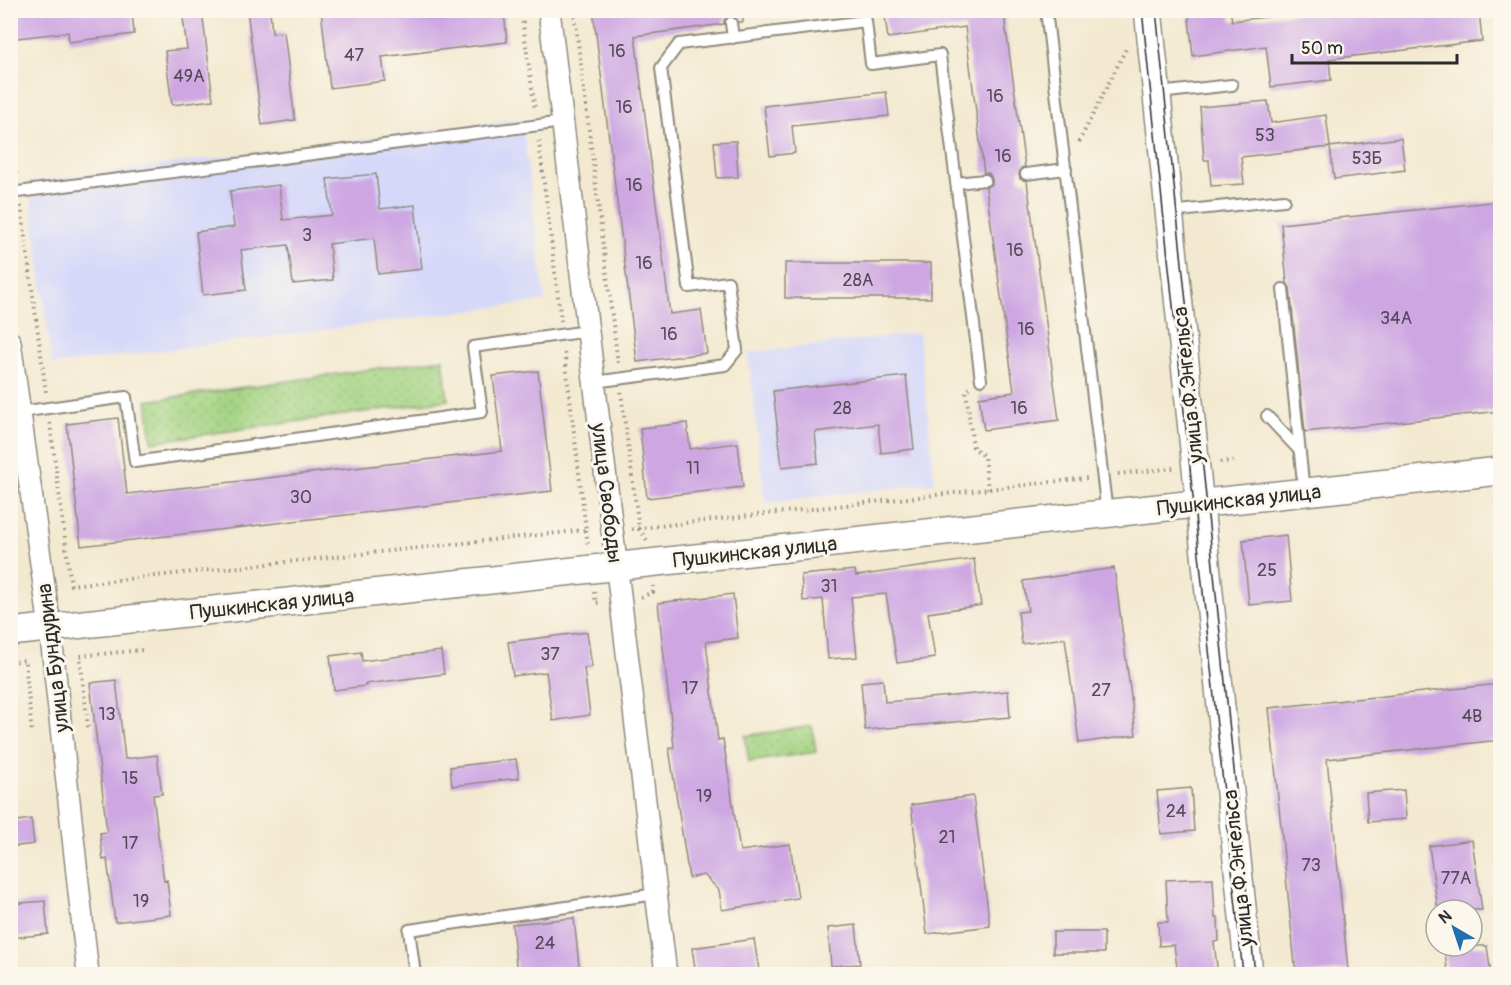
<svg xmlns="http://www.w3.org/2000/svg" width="1511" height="985" viewBox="0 0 1511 985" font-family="Pangolin,sans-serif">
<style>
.built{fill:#d5d8f9}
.park{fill:url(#park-dots);stroke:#677f56;stroke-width:1.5}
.building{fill:#cea7e2}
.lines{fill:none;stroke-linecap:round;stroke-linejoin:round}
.service-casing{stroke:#8f8a7e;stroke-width:14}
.minor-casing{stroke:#8f8a7e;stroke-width:24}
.tertiary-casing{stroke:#8f8a7e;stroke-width:30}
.path{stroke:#8f8a7e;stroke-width:4;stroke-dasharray:1.5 4.5;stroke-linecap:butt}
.service{stroke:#fff;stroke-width:10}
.minor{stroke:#fff;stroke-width:21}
.tertiary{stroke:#fff;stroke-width:27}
.tram{stroke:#2b2b2b;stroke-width:1.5}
.labels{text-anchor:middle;stroke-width:6;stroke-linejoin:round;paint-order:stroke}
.number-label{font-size:18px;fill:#544a59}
.street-label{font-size:21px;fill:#2b2b2b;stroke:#fbf7ec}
</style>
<defs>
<pattern id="park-dots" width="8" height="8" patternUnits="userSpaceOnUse" patternTransform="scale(1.5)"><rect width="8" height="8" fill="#a3d382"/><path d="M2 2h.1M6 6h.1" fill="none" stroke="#8cb570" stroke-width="1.8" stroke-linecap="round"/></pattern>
</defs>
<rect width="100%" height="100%" fill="#fbf7ec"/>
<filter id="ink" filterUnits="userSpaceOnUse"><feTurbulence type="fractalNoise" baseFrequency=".0167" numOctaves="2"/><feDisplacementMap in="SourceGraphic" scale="12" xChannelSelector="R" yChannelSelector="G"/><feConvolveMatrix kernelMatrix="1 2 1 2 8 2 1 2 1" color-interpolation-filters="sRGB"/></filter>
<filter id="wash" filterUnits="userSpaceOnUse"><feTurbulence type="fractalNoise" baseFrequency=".008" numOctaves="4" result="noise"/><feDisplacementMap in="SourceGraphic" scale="24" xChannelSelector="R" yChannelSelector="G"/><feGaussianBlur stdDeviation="1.35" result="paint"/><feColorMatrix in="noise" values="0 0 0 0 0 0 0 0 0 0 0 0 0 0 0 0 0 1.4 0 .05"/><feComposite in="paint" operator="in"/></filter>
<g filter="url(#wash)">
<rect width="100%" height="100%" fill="#f3e9d0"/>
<path class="built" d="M522 119 545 301 52 365 29 182Z
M919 333 935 483 765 503 748 353Z"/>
<path class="park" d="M443 359 448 400 152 442 147 401Z
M812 726 816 752 749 762 745 736Z"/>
<g id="blocks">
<path class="building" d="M10 10H132L134 34 69 42 68 32 10 39Z
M182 10H202L213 100 172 105 165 51 187 49Z
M247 10H270L272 33 284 32 295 120 262 125Z
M321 10H504L507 42 382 57 385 81 330 88Z
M593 10H742L743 22H738L734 16H729L724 20V24L635 36 670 314 701 310 707 353 637 362Z
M884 10H1006L1005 22 1025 167 1021 168 1019 174 1020 179 1027 181 1059 420 984 430 979 397 1014 392 986 187 992 184V179L989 173H984L965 27 888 38Z
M1188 10H1230L1232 21 1325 10H1479L1482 41 1329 59 1331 80 1271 87 1266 46 1193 56Z
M886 92 889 116 792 126 795 153 770 156 764 106Z
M1268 101 1271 123 1326 115 1330 147 1241 157 1244 184 1211 186 1209 160H1204L1200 107Z
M1401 138 1405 170 1334 179 1330 147Z
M736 141 738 177 717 178 714 142Z
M376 174 380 209 415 205 422 269 378 274 374 238 329 244 333 280 293 284 288 245 241 250 246 290 203 295 196 232 234 227 230 191 279 185 283 220 332 215 327 179Z
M1500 201V411L1305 432 1290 288 1287 283 1281 224Z
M785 263H931V298H785Z
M538 371 552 491 81 546 67 424 118 418 127 494 502 451 493 376Z
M906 376 914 449 881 453 878 424 815 432 818 463 782 467 773 391Z
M687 423 690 449 738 443 743 487 647 498 640 428Z
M1286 535 1292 601 1249 605 1243 540Z
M974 559 981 605 928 613 935 658 897 663 886 594 851 597 857 657 828 659 823 599 803 601 801 575 855 570 856 576Z
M1114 568 1136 735 1079 743 1065 638 1022 644 1018 612 1028 611 1023 581Z
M733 594 738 638 706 642 718 740 723 739 740 851 790 844 798 898 722 910 719 890 704 875 689 878 669 748 674 747 658 603Z
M587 632 592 667 584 668 590 715 553 721 546 672 513 676 508 642Z
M441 651 444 674 365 684 366 686 334 690 330 656 361 652 362 661Z
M116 680 125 759 157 755 162 794 153 795 164 881 167 880 171 915 115 922 107 859 103 860 100 833 107 832 90 683Z
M883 680 885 702 1008 691 1010 717 865 730 861 682Z
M1500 684V740L1327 759 1348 970 1296 975 1269 708Z
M516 759 519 778 452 786 450 767Z
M1191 788 1194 831 1161 834 1157 791Z
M1404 790 1406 819 1368 822 1366 793Z
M973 796 990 926 927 934 911 805Z
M31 819 34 844 10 847V822Z
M1472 840 1482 910H1438L1429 846Z
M1213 878 1215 918H1218L1219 941 1214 942 1218 975H1178L1174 945 1159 946 1158 922H1168L1166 880Z
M45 901 48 934 10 938V904Z
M574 918 580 975H517L512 924Z
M856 925 860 964 831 966 828 928Z
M1053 932H1104V953H1053Z
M754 939 759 970 725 975H696L692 948Z
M1444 946H1487L1491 975H1448Z"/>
</g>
</g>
<g filter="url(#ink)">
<use href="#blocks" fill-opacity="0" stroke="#8f8a7e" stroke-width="1.5"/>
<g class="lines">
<defs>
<path id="service" d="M1046 10 1107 513
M731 23 733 38
M1158 93 1232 85
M1026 174 1066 169
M956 183 985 180
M10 193 563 122
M1170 212 1284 200
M1283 289 1304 492
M594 382 725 365 737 350 728 282 689 287 661 68 679 44 866 21 871 64 940 55 981 380
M20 412 126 397 135 462 482 412 473 347 588 331
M1267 416 1300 451
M415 974 409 930 656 894"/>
<path id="minor" d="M549 10 666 974
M10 342 50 628 88 974"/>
<path id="tertiary" d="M1148 10 1249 974
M10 632 1500 471"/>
</defs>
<use href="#service" class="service-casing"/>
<use href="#minor" class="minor-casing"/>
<use href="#tertiary" class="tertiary-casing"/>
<path class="path" d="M521 10 535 110
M574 10 618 364
M10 131 17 178
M539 141 561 321
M1079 142 1126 49
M21 206 46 392
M970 388 966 391 973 447 984 456 988 489
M621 392 639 529 647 540
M50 423 71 585 586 530 564 349
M1220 462 1234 461
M1118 474 1174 468
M632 529 1087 478
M586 530 588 546
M10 590 13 591
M594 592 596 603 601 602
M641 597 653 592V586
M10 662 25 660 32 734
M88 727 80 656 142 650"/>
<use href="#service" class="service"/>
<use href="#minor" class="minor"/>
<use href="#tertiary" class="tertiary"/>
<path class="tram" d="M1142 10 1243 974
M1156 10 1255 974"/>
</g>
</g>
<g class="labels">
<g class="number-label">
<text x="617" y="57">16</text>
<text x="354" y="61">47</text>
<text x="189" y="82">49А</text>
<text x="995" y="102">16</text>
<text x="624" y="113">16</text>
<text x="1265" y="141">53</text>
<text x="1003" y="162">16</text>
<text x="1367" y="164">53Б</text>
<text x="634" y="191">16</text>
<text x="307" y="241">3</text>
<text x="1015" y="256">16</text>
<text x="644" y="269">16</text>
<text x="858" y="286">28А</text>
<text x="1396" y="324">34А</text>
<text x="1026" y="335">16</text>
<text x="669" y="340">16</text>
<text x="842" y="414">28</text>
<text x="1019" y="414">16</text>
<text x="693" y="474">11</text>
<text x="301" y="503">30</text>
<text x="1267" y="576">25</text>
<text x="829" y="592">31</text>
<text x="550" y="660">37</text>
<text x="690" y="694">17</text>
<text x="1101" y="696">27</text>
<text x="107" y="720">13</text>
<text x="1472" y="722">4В</text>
<text x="130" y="784">15</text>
<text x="704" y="802">19</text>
<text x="1176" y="817">24</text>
<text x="947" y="843">21</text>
<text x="130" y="849">17</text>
<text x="1311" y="871">73</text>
<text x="1456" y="884">77А</text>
<text x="141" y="907">19</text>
<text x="545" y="949">24</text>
</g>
<g class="street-label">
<text transform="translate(1188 385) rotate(-96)" y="7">улица Ф.Энгельса</text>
<text transform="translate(607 493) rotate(83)" y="7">улица Свободы</text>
<text transform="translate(1239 500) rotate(-6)" y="7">Пушкинская улица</text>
<text transform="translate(755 552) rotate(-6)" y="7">Пушкинская улица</text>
<text transform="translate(272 604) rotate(-6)" y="7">Пушкинская улица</text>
<text transform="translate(53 658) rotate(-97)" y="7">улица Бундурина</text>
<text transform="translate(1238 868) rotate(-96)" y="7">улица Ф.Энгельса</text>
</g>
</g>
<rect width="1511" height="985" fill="none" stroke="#fbf7ec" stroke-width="36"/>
<g transform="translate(1454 928) rotate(321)"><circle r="28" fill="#fbf7ec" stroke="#a8a59f" stroke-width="1.5"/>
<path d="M0-4.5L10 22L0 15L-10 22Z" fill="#1f6fb2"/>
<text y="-9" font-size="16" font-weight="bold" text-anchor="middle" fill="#2b2b2b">N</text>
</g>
<path d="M1292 54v9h165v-9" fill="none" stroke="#2b2b2b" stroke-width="3"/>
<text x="1301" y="54" font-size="18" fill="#2b2b2b" stroke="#fbf7ec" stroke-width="4.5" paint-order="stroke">50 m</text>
</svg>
